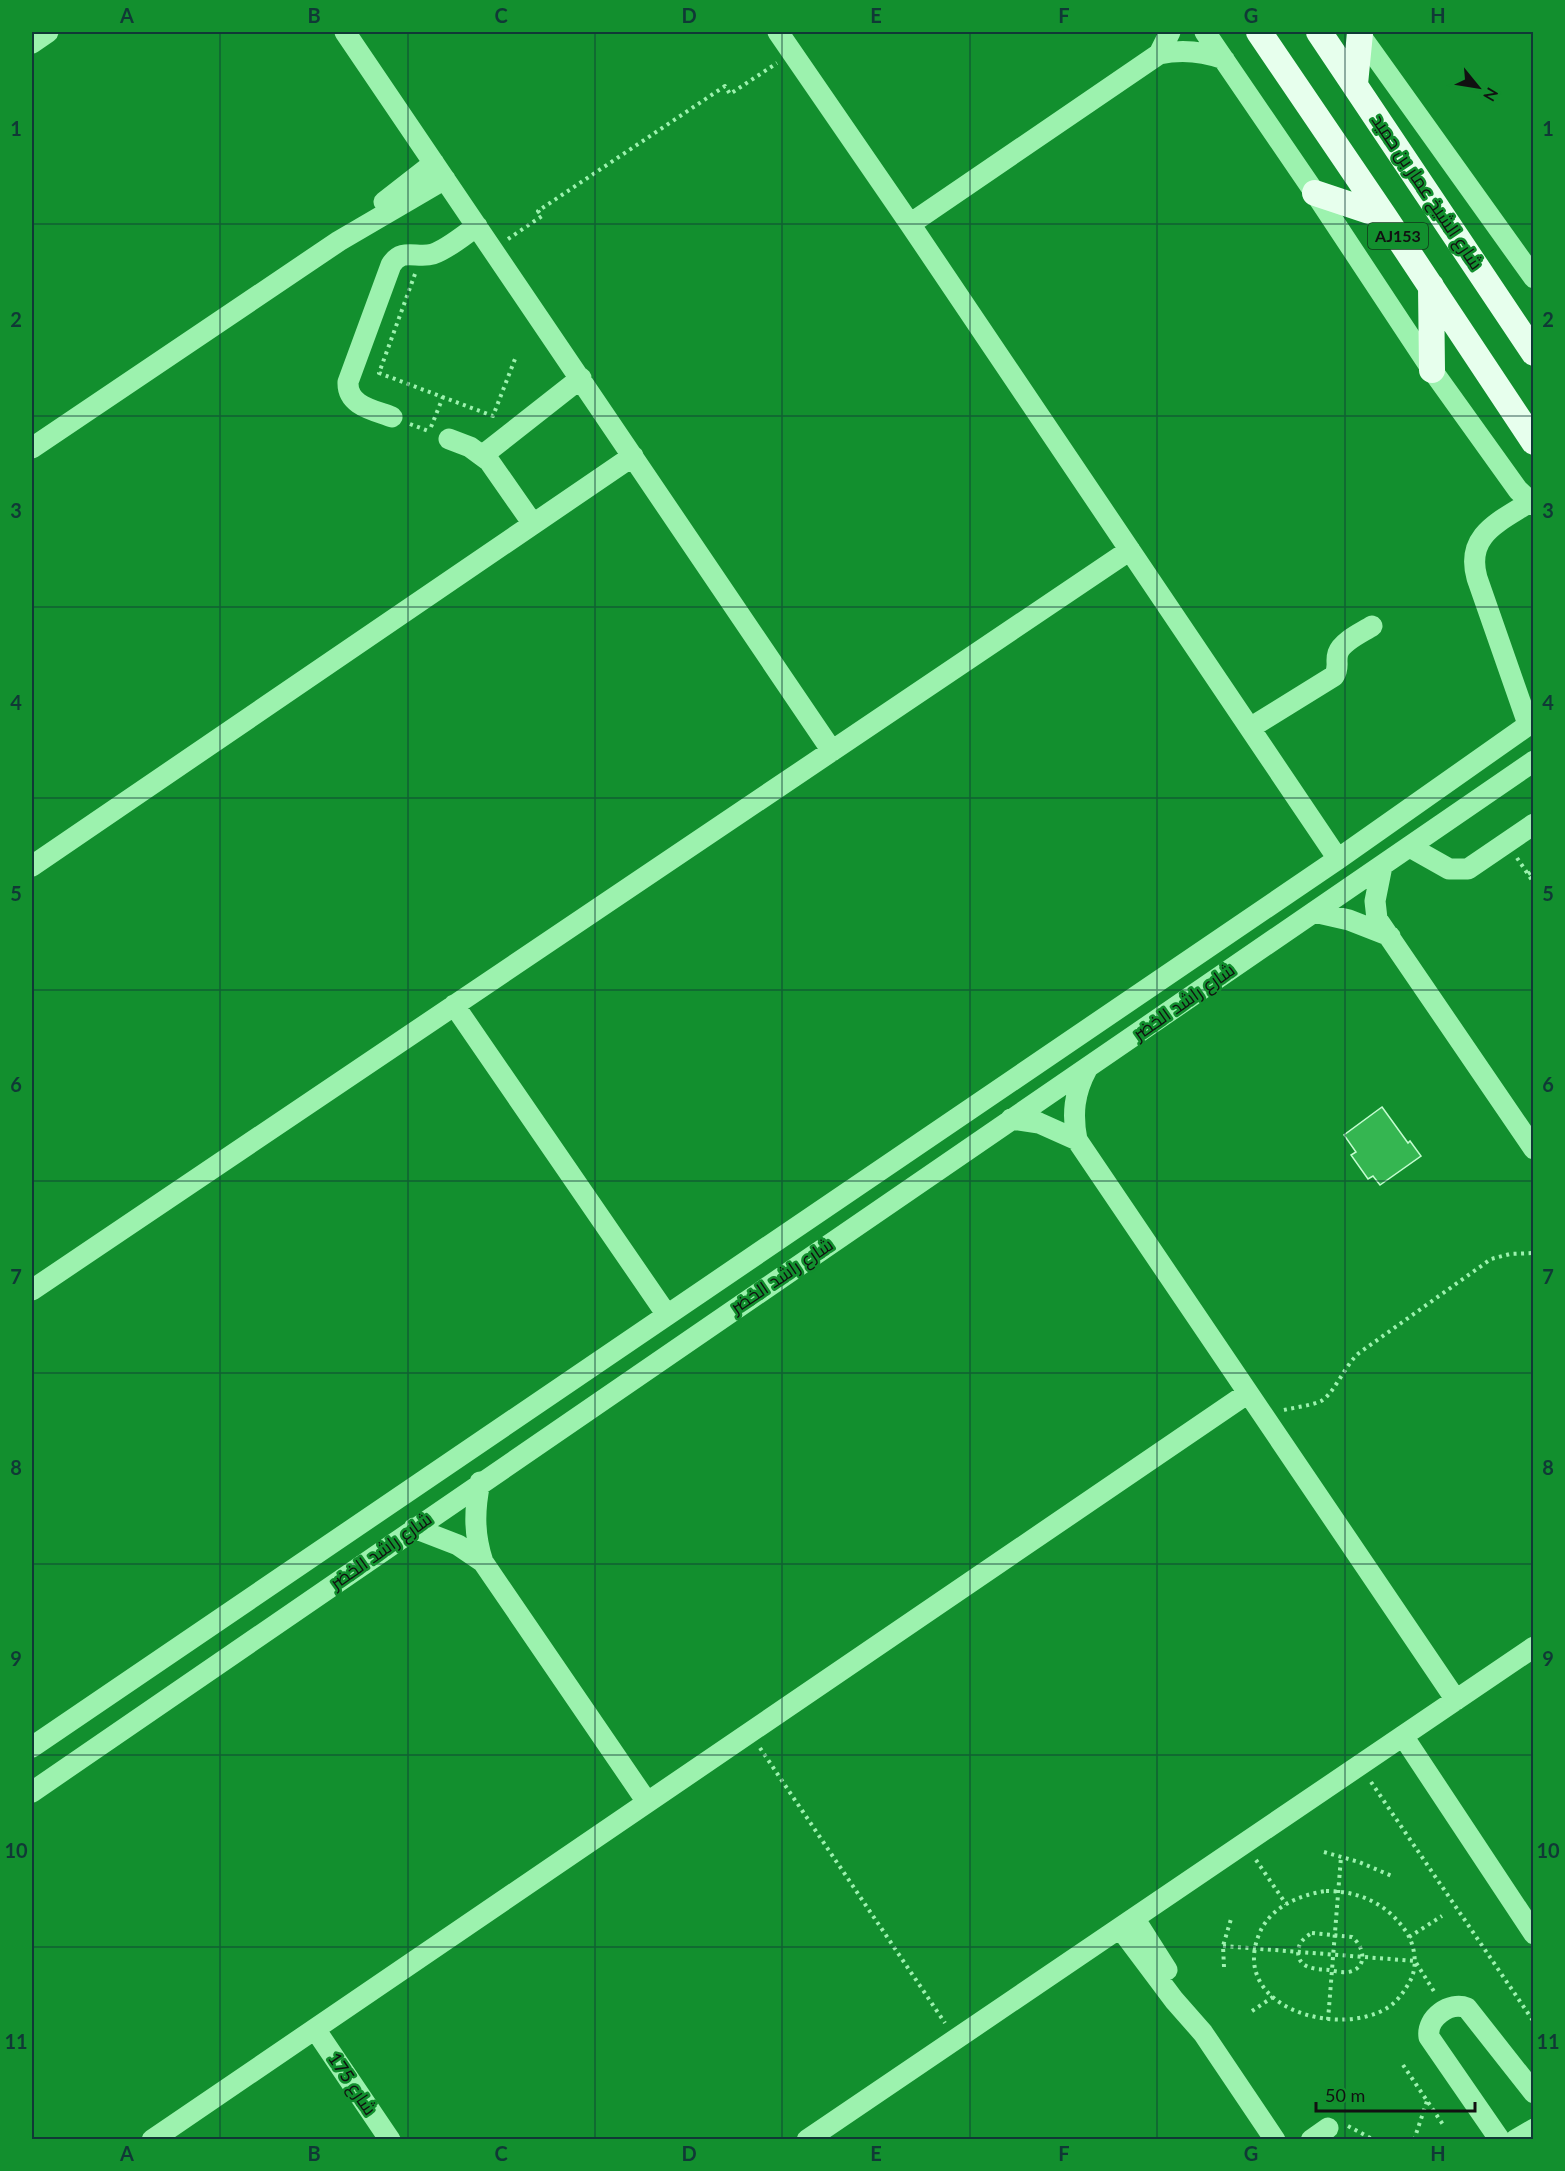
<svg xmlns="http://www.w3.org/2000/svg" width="1565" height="2171" viewBox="0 0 1565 2171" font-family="Lato,Cairo,sans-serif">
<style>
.building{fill:#35b651;stroke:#c3fdcf;stroke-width:1.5}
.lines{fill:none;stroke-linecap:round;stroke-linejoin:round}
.path{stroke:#9cf2ae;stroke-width:4;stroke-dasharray:3 4.5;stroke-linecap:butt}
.minor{stroke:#9cf2ae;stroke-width:21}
.major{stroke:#e7ffed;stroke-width:26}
.grid{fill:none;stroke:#103936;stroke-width:1.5;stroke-opacity:0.55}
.labels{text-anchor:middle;stroke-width:5;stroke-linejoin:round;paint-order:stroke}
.shield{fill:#128f2e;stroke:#11371a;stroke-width:1.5}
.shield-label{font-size:16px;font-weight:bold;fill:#111}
.street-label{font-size:18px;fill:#111;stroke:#128f2e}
.neatline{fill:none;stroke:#103936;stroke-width:2}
.grid-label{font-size:20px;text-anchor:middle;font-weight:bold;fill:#103936}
</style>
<rect width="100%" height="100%" fill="#128f2e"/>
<path class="building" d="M1382 1107 1408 1143 1410 1141 1421 1156 1380 1185 1373 1176 1368 1179 1351 1155 1356 1152 1344 1135Z"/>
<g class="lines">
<path class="path" d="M508 239 542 216 538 211 725 86 730 94 777 63
M415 274 379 373 493 416 515 359
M410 424 431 432
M431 427 443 397
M1517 858 1534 883
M1528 874 1534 870
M1284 1410C1296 1407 1310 1406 1321 1401 1335 1393 1344 1366 1359 1353L1491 1259 1510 1254 1534 1253
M760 1748 945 2023
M1371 1782 1534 2022
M1324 1852 1359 1862 1392 1876
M1256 1860 1286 1904
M1326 1891C1360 1891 1388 1904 1407 1933 1415 1946 1418 1967 1410 1981 1404 1992 1397 2002 1387 2008 1338 2038 1232 2008 1258 1937 1268 1908 1298 1895 1326 1891Z
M1312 1933 1352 1937C1365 1947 1368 1969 1348 1972 1342 1973 1335 1971 1329 1970 1315 1969 1298 1969 1298 1951 1299 1942 1305 1937 1312 1933Z
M1409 1937 1442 1916
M1223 1946 1415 1961 1435 1993
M1224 1967 1223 1946 1231 1919
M1252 2011 1273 1997
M1328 2020 1341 1857
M1403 2065 1444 2126
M1348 2126 1374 2140
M1414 2140 1427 2101"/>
<path class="minor" d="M345 32 832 751
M778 32 910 224 1338 859
M1205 32 1315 193 1432 370 1518 490 1534 505
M1358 32 1534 278
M32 43 48 32
M1159 54 1170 32
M384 202 434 163
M910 224 1159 54C1182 49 1202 51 1224 59
M392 417C374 410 347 406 348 382L391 265C402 247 417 259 433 254 448 249 464 235 477 226
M449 439 470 447 489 461 533 524
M32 448 339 241 445 179
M483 455 581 378
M1528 724 1477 578C1465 535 1499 522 1530 502
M1250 728 1334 676C1340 667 1335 662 1338 653 1342 641 1363 632 1372 626
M1410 847 1449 869H1468L1534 824
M32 866 633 456
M1382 866 1375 901 1377 919 1534 1149
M1314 912 1349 920 1390 936
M454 1005 667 1315
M1087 1069C1074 1093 1072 1114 1077 1140L1456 1700
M1011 1119 1039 1123 1077 1140
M32 1290 1130 550
M480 1482C474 1511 474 1535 483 1562L647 1802
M414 1528 458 1545 483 1562
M1403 1736 1534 1934
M32 1747 1338 859 1534 721
M32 1792 1534 761
M1134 1918 1167 1970
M1120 1928 1174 2000 1203 2033 1275 2140
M315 2029 390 2140
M152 2140 1248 1393
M807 2140 1534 1647
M1311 2140 1328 2128
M1500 2140 1429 2037C1426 2018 1450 2001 1467 2008L1534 2093
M1515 2140 1534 2129"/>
<path class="major" d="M1259 32 1384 216 1534 442
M1319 32 1534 353
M1355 84 1360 33
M1315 193 1384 216
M1431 286 1432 370"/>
</g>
<path class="grid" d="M220 32V2140M408 32V2140M595 32V2140M782 32V2140M970 32V2140M1157 32V2140M1345 32V2140M32 224H1534M32 416H1534M32 607H1534M32 798H1534M32 990H1534M32 1181H1534M32 1373H1534M32 1564H1534M32 1755H1534M32 1947H1534"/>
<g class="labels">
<rect class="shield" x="1368" y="223" width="60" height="26" rx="4.5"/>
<g class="shield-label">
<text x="1398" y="242">AJ153</text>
</g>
<g class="street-label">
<text transform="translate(1427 192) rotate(56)" y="6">شارع الشيخ عمار بن حميد</text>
<text transform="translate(1184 1002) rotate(-35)" y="6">شارع راشد الخضر</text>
<text transform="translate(782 1276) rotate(-34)" y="6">شارع راشد الخضر</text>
<text transform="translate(381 1551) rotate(-35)" y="6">شارع راشد الخضر</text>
<text transform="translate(352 2084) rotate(56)" y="6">شارع 175</text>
</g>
</g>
<rect width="1565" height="2171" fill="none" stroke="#128f2e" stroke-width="66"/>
<g transform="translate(1478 87) rotate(120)" stroke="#128f2e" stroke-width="4.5" paint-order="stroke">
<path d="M0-4.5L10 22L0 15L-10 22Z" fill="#111111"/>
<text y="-9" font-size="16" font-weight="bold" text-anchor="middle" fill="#111111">N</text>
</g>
<path d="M1316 2102v9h159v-9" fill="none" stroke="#111111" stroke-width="3"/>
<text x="1325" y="2102" font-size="18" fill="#111111" stroke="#128f2e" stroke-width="4.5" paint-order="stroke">50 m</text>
<rect x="33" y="33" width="1499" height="2105" class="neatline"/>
<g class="grid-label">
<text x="127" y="23">A</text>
<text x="314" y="23">B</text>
<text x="501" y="23">C</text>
<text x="689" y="23">D</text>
<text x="876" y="23">E</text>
<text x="1064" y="23">F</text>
<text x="1251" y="23">G</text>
<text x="1438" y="23">H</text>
<text x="16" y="136">1</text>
<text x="1548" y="136">1</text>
<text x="16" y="327">2</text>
<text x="1548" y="327">2</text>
<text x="16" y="518">3</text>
<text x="1548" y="518">3</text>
<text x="16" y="710">4</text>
<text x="1548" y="710">4</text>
<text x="16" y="901">5</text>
<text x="1548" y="901">5</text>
<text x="16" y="1092">6</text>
<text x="1548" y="1092">6</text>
<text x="16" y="1284">7</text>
<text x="1548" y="1284">7</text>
<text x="16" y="1475">8</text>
<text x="1548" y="1475">8</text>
<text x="16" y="1666">9</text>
<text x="1548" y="1666">9</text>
<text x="16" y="1858">10</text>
<text x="1548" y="1858">10</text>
<text x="16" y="2049">11</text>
<text x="1548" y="2049">11</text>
<text x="127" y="2161">A</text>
<text x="314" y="2161">B</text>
<text x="501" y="2161">C</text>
<text x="689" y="2161">D</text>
<text x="876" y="2161">E</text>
<text x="1064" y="2161">F</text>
<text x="1251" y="2161">G</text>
<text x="1438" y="2161">H</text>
</g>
</svg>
